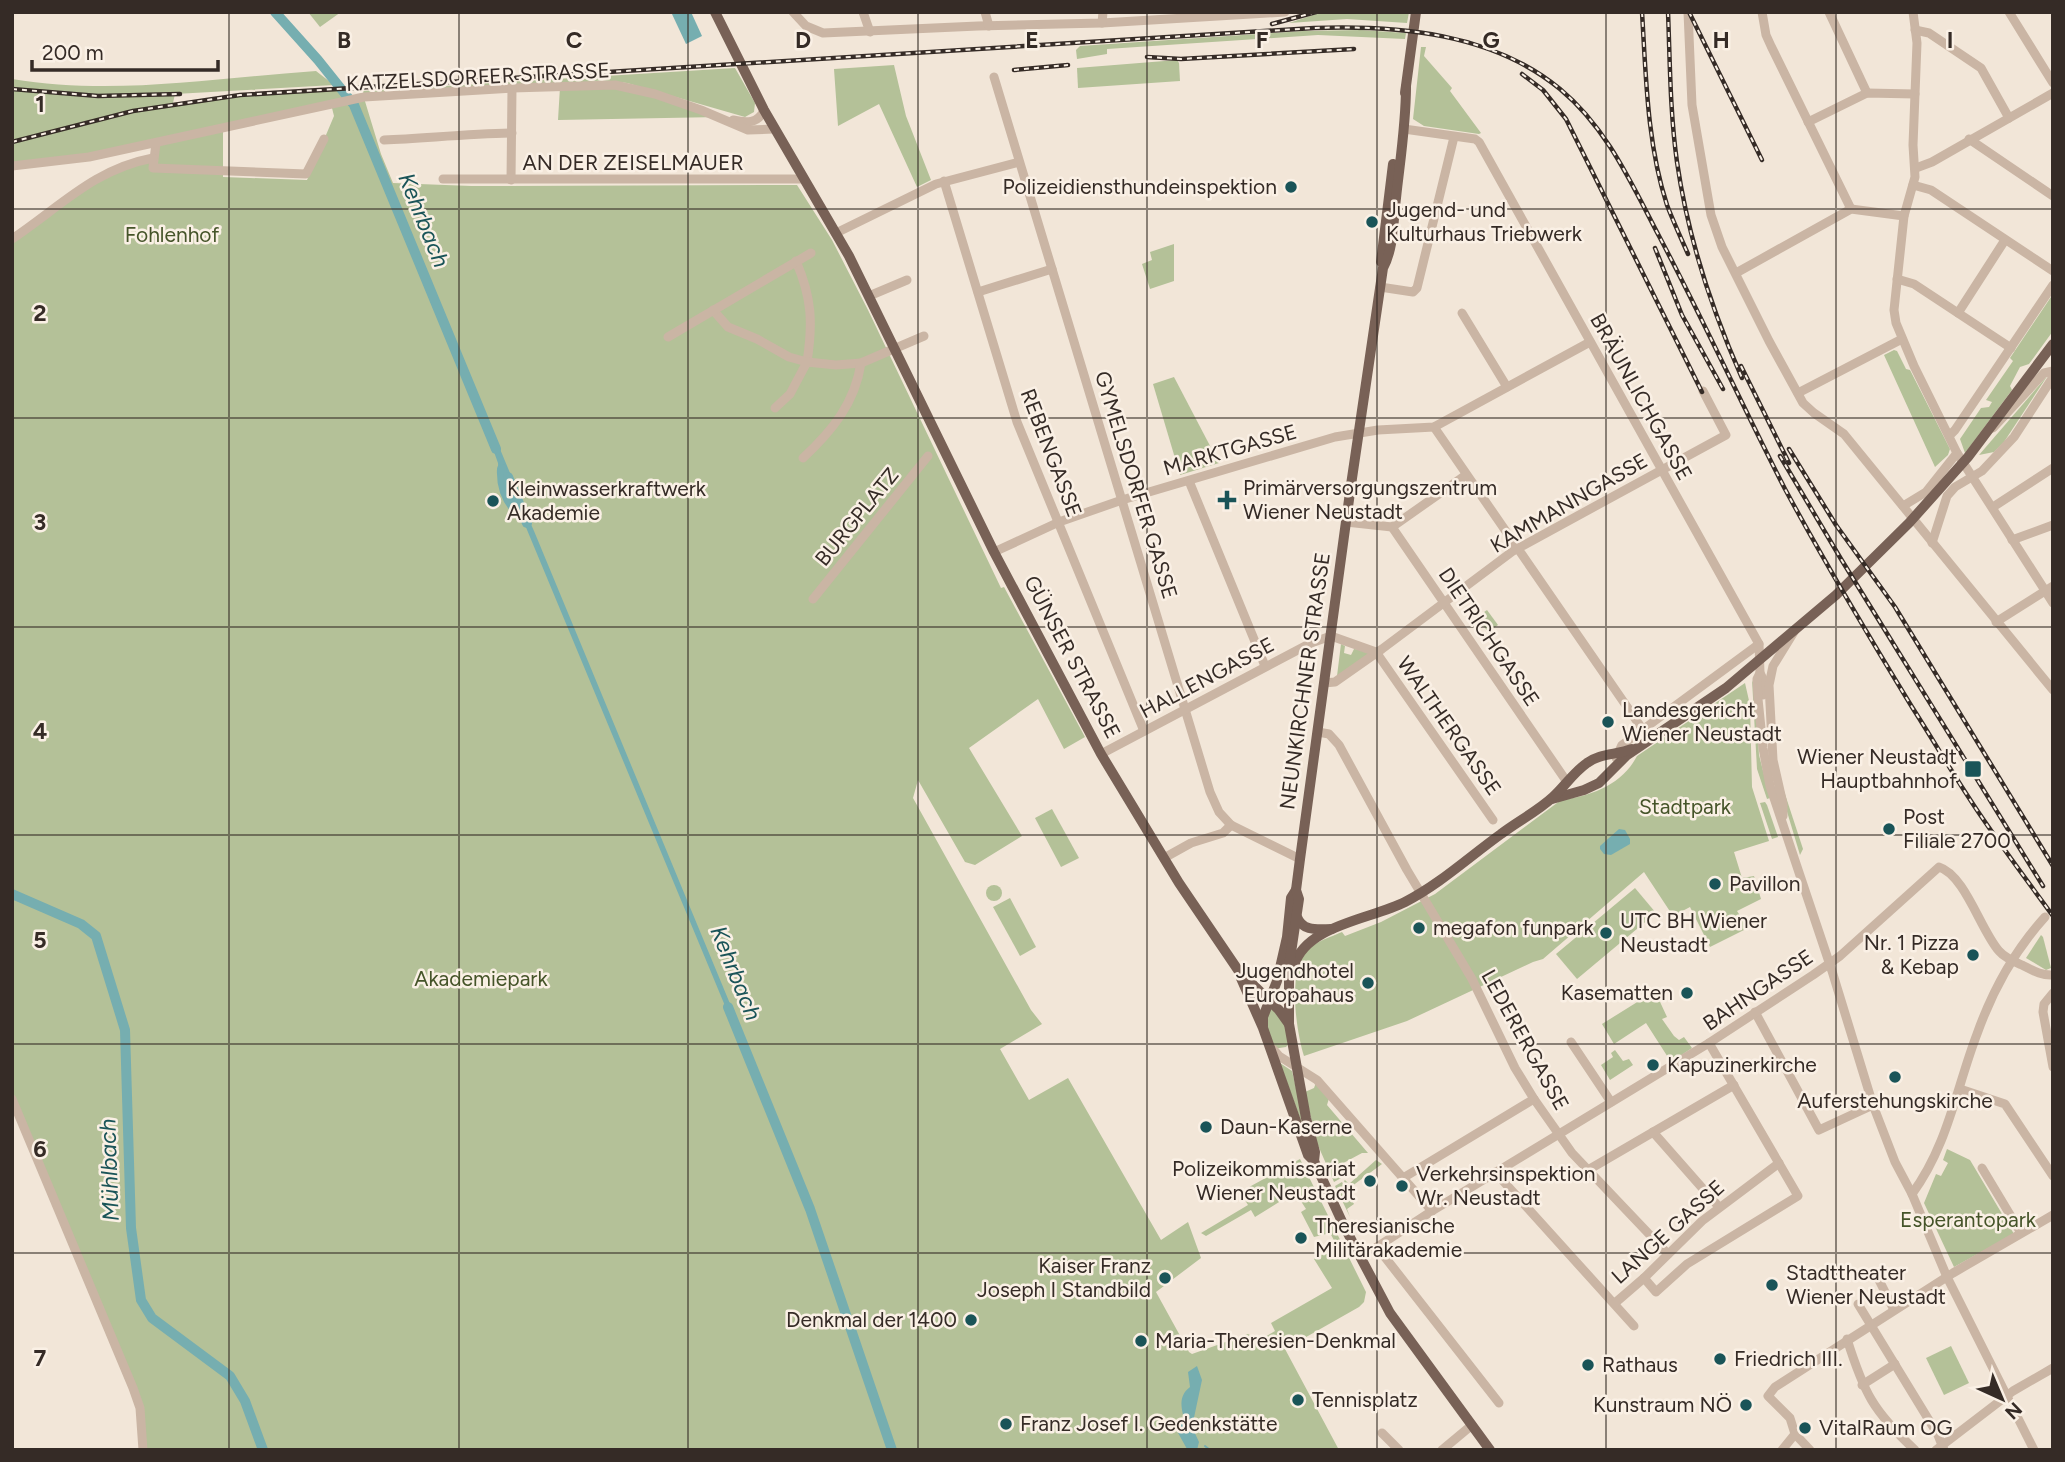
<svg xmlns="http://www.w3.org/2000/svg" width="2065" height="1462" viewBox="0 0 2065 1462" font-family="Figtree,sans-serif">
  <style>
    .green { fill: #b4c198; fill-rule: evenodd }
    .water { fill: #76aeb0 }
    .lines { fill: none; stroke-linecap: round; stroke-linejoin: round }
    .stream { stroke: #76aeb0; stroke-width: 2 }
    .river { stroke: #76aeb0; stroke-width: 10 }
    .minor { stroke: #cab5a4; stroke-width: 9 }
    .major { stroke: #786156; stroke-width: 10 }
    .rail-casing { stroke: #352b26; stroke-width: 4.5 }
    .rail { stroke: #faf0e5; stroke-width: 2; stroke-dasharray: 5; stroke-linecap: butt }
    .grid { fill: none; stroke: #352b26; stroke-width: 2; stroke-opacity: 0.55 }
    .poi-dot { fill: #1a5458; stroke: #faf0e5; stroke-width: 2.5 }
    .labels { text-anchor: middle; stroke-width: 5; stroke-linejoin: round; paint-order: stroke }
    .street-label { font-size: 21px; fill: #352b26; stroke: #faf0e5 }
    .poi-label { font-size: 21px; fill: #352b26; stroke: #faf0e5; text-anchor: start }
    .park-label { font-size: 21px; fill: #455429; stroke: #faf0e5 }
    .water-label { font-size: 23px; font-style: italic; fill: #1a5458; stroke: #faf0e5 }
    .grid-label { font-size: 23px; text-anchor: middle; font-weight: bold; fill: #352b26; stroke: #faf0e5; stroke-width: 5; stroke-linejoin: round; paint-order: stroke }
  </style>
  <rect width="100%" height="100%" fill="#f2e6d8"/>
  <g class="green">
    <path d="M308,12h33l-21,15z"/>
    <path d="M1322,12h87l-2,11 -60,-4 -58,4z"/>
    <path d="M1360,30l46,3 -1,6 -87,-4 -211,14v5l-30,5 -1,-9 4,-4 223,-15z"/>
    <path d="M1421,47h5l-2,9 28,32 -2,3 31,42 -2,1 -55,-8 -11,-7z"/>
    <path d="M1177,60l2,3 1,18 -102,7 -1,-20z"/>
    <path d="M894,65l12,51 25,64 -14,7 -38,-83 -41,22 -4,-57z"/>
    <path d="M735,68l20,35 -1,9 -9,5 -118,-34 -25,-3 -30,5h43l104,32 -161,3 2,-33 -196,11 17,56 12,29 78,3 326,-1 35,55 36,70 133,278 3,-1 81,150 -21,12 -26,-50 -69,49 53,88 -47,29 -10,-3 -47,-82 -5,18 118,212 11,14 -42,25 29,51 39,-22 93,162 27,-18 13,36 -45,34 33,60 3,2 56,-20 12,6 15,-9 -4,-8 61,-35 -18,-29 15,-8 6,-9 -5,-9 -16,4 -13,-25 5,-3 -11,-17 -40,25 -4,-7 -45,26 -5,-3 47,-28 -8,-13 60,-33 66,133 -2,10 -5,5 -74,42 54,101h-1193l-5,-50 -129,-309v-848l85,-62 56,-23 2,-14 -143,22v-87c102,17 202,-1 304,-8l18,14 -159,9 -2,9 67,-8 97,-7 13,16 14,-7 -1,-6zM331,104l3,12 -27,64 -84,-3v-48z"/>
    <path d="M1174,244v37l-24,8 -8,-25 10,-4 -2,-8z"/>
    <path d="M2053,294v37l-24,33 -9,3 -10,19 2,4 -47,63 -5,-14 21,-31 8,-1 3,-5 -6,-2 27,-39 -3,-3z"/>
    <path d="M1894,350l3,1 9,18 4,1 40,79 -2,6 -13,12 -51,-112z"/>
    <path d="M2048,375l-44,67 -10,10 -15,3z"/>
    <path d="M1174,377l45,86 -39,12 -27,-91z"/>
    <path d="M1487,610l11,15 -10,7 -11,-15z"/>
    <path d="M1341,644l4,2 -1,7 7,2 3,-6 12,1 3,5 -32,21z"/>
    <path d="M1752,680l3,8 4,67 11,43 -3,1 -10,-30z"/>
    <path d="M1745,683l5,22 2,82 17,54 -35,11 8,26 12,-2 7,23 -24,12 11,17 -38,19 -20,-40 -17,9 -29,-44 -101,87 -10,3 -126,59 -103,35c-8,-25 -17,-87 4,-106 8,-9 23,-13 34,-18l3,4 36,-14 54,-28 126,-94c30,-4 61,-15 76,-44z"/>
    <path d="M1782,785l21,64 -3,6 -18,-60z"/>
    <path d="M1765,802l2,3 11,32 -6,2 -12,-36z"/>
    <path d="M1052,809l27,49 -18,9 -26,-49z"/>
    <circle cx="994" cy="893" r="8"/>
    <path d="M1635,888l21,25 -79,66 -21,-25z"/>
    <path d="M1010,898l26,49 -16,9 -27,-49z"/>
    <path d="M2041,935l2,2 8,31 -5,2 -20,-12z"/>
    <path d="M1655,991l12,26 -5,2 12,17 5,4 5,-3 8,11 -21,14 -25,-39 -32,21 -12,-20z"/>
    <path d="M1269,1002l10,8 12,31 -5,6 -13,2 -10,-32z"/>
    <path d="M1615,1050l8,11 6,-2 4,6 -23,15 -9,-15 12,-8 -2,-4z"/>
    <path d="M1280,1063l12,8 17,72z"/>
    <path d="M1317,1080l13,15 -3,10 41,48h-6l-26,14 7,10 -9,5 -17,-39 -12,-51 9,-4z"/>
    <path d="M1947,1149l23,11 44,74 -60,33 -30,-64 12,-29 5,2 7,-13 -5,-3z"/>
    <path d="M1376,1160l6,4 -34,25 -4,-8 1,-1 4,4z"/>
    <path d="M1342,1182l12,22 -7,5 3,8 -15,-31z"/>
    <path d="M1951,1346l18,37 -25,12 -18,-37z"/>
  </g>
  <g class="water">
    <path d="M671,12h20l11,24 -16,8z"/>
    <path d="M495,437l15,36 8,13 -11,5 -3,-9 -5,1 -1,-20 -9,-25z"/>
    <path d="M524,509l10,22 204,492 -10,-10 -203,-488 -7,-10z"/>
    <path d="M1619,829l6,1 5,9v5l-19,11 -7,-1 -4,-5v-3z"/>
    <path d="M1197,1366l5,14 -10,47 7,15 -2,8 -10,-1 -15,-27 13,1c-3,-14 -8,-26 5,-36l-2,-15z"/>
  </g>
  <g class="lines">
    <path class="stream" d="M1205,1446l5,4"/>
    <g class="river">
      <path d="M275,12l43,48 36,45 142,344"/>
      <path d="M502,469c-1,19 6,35 20,47"/>
      <path d="M508,477l19,46"/>
      <path d="M12,894l69,30 15,12 29,94 6,198 10,72 11,18 78,58 15,25 18,49"/>
      <path d="M728,1007l82,202 82,241"/>
    </g>
    <g class="minor">
      <path d="M793,12l13,14 17,7 155,-7 124,-3 183,-11"/>
      <path d="M863,12l7,20"/>
      <path d="M985,12l4,14"/>
      <path d="M1688,12l4,93 19,110 11,32 47,94 34,62 11,10 30,21 209,256"/>
      <path d="M1762,12l4,23 5,11 80,163"/>
      <path d="M1829,12l38,81"/>
      <path d="M1913,12l4,31 -4,102 2,32 -11,39 -10,94 2,13 18,43 43,87 96,150"/>
      <path d="M2009,12l44,71"/>
      <path d="M1102,23l1,-11"/>
      <path d="M1915,30l14,3 52,35 28,50"/>
      <path d="M994,77l216,715 9,20 12,13 69,34"/>
      <path d="M733,120c13,3 25,4 31,-10"/>
      <path d="M1808,122l59,-29 48,1"/>
      <path d="M1404,129l71,10 4,3 280,502 1,29 3,6v16"/>
      <path d="M1969,139l84,57"/>
      <path d="M384,140c43,-2 85,-6 128,-7"/>
      <path d="M156,143l-3,25 153,6 18,-35"/>
      <path d="M12,166l77,-9 275,-60 148,-9 103,-3 40,9 46,16 47,20 26,-1"/>
      <path d="M1916,168l16,-6 121,-69"/>
      <path d="M443,179h361"/>
      <path d="M511,180l1,-92"/>
      <path d="M944,181l73,241 127,309"/>
      <path d="M1913,185l18,5 122,81"/>
      <path d="M836,233l100,-49 83,-22"/>
      <path d="M12,239c48,-32 82,-70 141,-81"/>
      <path d="M1736,273l115,-64 53,7"/>
      <path d="M1897,279l17,5 97,64"/>
      <path d="M1380,287l33,5 4,-4 37,-151"/>
      <path d="M978,292l74,-23"/>
      <path d="M869,296l38,-16"/>
      <path d="M713,310l15,17 29,12 32,18 18,5c6,-39 5,-64 -11,-101"/>
      <path d="M1462,313l45,74"/>
      <path d="M1958,313l47,-73"/>
      <path d="M668,337l143,-84"/>
      <path d="M1798,393l104,-54"/>
      <path d="M775,408l15,-14 17,-32 29,3 25,-2"/>
      <path d="M1434,427l209,303"/>
      <path d="M1993,428l51,-55 9,-2"/>
      <path d="M1950,435l5,-5 98,-145"/>
      <path d="M803,458c29,-27 52,-55 58,-95l63,-27"/>
      <path d="M1189,481l76,185"/>
      <path d="M1903,506l23,-14 31,-39"/>
      <path d="M1993,507l60,-39"/>
      <path d="M1346,522l46,5 74,-52"/>
      <path d="M1392,527l175,255"/>
      <path d="M2012,540l41,-15"/>
      <path d="M1932,543l15,-47 8,-9 27,-16 32,-34 39,-60"/>
      <path d="M994,552l65,-30 63,-22 213,-63 43,-7 56,-3 156,-85"/>
      <path d="M813,599l115,-143"/>
      <path d="M1996,622l57,-36"/>
      <path d="M1760,673l-3,6 1,20 5,49 7,38 62,185 41,134 22,57 17,32 35,83 87,173"/>
      <path d="M1324,683l11,-1 47,-33 131,-98 213,-116 -23,-44"/>
      <path d="M1318,732l11,2 10,11 68,125 65,109 43,89 19,31 38,54 96,101"/>
      <path d="M1101,754l210,-111 20,-7 45,16 117,168"/>
      <path d="M1616,758l6,-13 137,-101"/>
      <path d="M1783,816v-12l-10,-44 -4,-75 4,-19 21,-34"/>
      <path d="M1164,858l27,-15 32,-10 8,-8"/>
      <path d="M2053,993l-9,11 -1,8 10,55"/>
      <path d="M1755,1012l64,118 54,-25"/>
      <path d="M1571,1042l40,60"/>
      <path d="M1273,1049l6,7 38,24 115,131"/>
      <path d="M1960,1089l45,15 48,72"/>
      <path d="M12,1099l121,289 7,20 3,42"/>
      <path d="M1653,1132l66,75"/>
      <path d="M1982,1168l39,65"/>
      <path d="M1588,1170l146,-85"/>
      <path d="M1495,1172l139,154"/>
      <path d="M1403,1178l131,-79"/>
      <path d="M1912,1194c36,-49 44,-105 65,-160 15,-42 38,-84 68,-117"/>
      <path d="M1377,1247l122,156"/>
      <path d="M1359,1255l18,-8 55,-36 277,-168 104,-68 27,-19 99,-89c26,8 42,64 60,84 6,7 14,10 23,14 10,5 19,11 31,10"/>
      <path d="M1644,1278l12,14 31,-28 111,-68 -89,-153"/>
      <path d="M1878,1278l16,32"/>
      <path d="M1615,1303l29,-25 58,-57 77,-58"/>
      <path d="M1858,1304l80,131 6,15"/>
      <path d="M1847,1339c17,54 26,72 68,111"/>
      <path d="M1862,1385l33,-21"/>
      <path d="M1382,1433l17,17"/>
      <path d="M1795,1434l-5,-16 -22,-22 7,-9 178,-114 100,-58"/>
      <path d="M1795,1434l15,16"/>
      <path d="M1442,1450l30,-25"/>
      <path d="M1782,1450l13,-16"/>
      <path d="M1936,1450l77,-59 40,-23"/>
    </g>
    <g class="major">
      <path d="M715,12l49,98 85,146 145,296 107,202 78,129 59,87 41,40 10,14"/>
      <path d="M1405,93l11,-81"/>
      <path d="M1381,262l12,-98"/>
      <path d="M1552,799l32,-9 15,-7 28,-28 99,-67 110,-93 73,-72 59,-66 85,-113"/>
      <path d="M1297,917c6,15 21,12 35,12"/>
      <path d="M1294,966c11,-41 78,-47 111,-64 35,-18 64,-45 96,-68 17,-13 37,-23 52,-37 12,-11 20,-24 34,-34 13,-10 30,-8 45,-14"/>
      <path d="M1240,976l23,52 45,127 6,6 30,65 46,87 100,137"/>
      <path d="M1263,1026v-9l14,-36 10,-44 4,-39 5,-8"/>
      <path d="M1314,1161l1,-9 -9,-34 -17,-94v-58l10,-67 -3,-9 4,-31 51,-374 32,-217c11,-20 10,-47 13,-70 4,-37 10,-74 10,-111"/>
    </g>
    <g class="rail-casing">
      <g id="rail">
        <path d="M1642,12c4,64 5,132 25,193 6,16 14,33 21,49"/>
        <path d="M1668,12c2,50 2,101 9,150 11,76 34,146 65,216"/>
        <path d="M1689,12l73,148"/>
        <path d="M1272,24l44,-12"/>
        <path d="M1147,57l34,2 173,-10"/>
        <path d="M1014,70l54,-5"/>
        <path d="M1522,74l21,16 23,29 136,273"/>
        <path d="M12,89l86,7 82,-2"/>
        <path d="M12,142l121,-31 107,-16 1074,-67c84,-3 178,5 246,61 47,39 71,94 99,147 44,83 83,169 126,253 40,74 83,146 127,218 23,36 45,74 69,109 23,34 48,67 72,100"/>
        <path d="M1655,248l27,67 41,74"/>
        <path d="M1741,366l48,97"/>
        <path d="M1789,449l47,76 59,82 158,259"/>
        <path d="M1780,456l61,103 202,327"/>
      </g>
    </g>
    <use href="#rail" class="rail"/>
  </g>
  <path class="grid" d="M229,12v1438M459,12v1438M688,12v1438M918,12v1438M1147,12v1438M1377,12v1438M1606,12v1438M1836,12v1438M12,209h2041M12,418h2041M12,627h2041M12,835h2041M12,1044h2041M12,1253h2041"/>
  <g class="poi-dot">
    <circle cx="1291" cy="187" r="7"/>
    <circle cx="1372" cy="222" r="7"/>
    <path d="M1223.5 489.5h7v7h7v7h-7v7h-7v-7h-7v-7h7z"/>
    <circle cx="493" cy="501" r="7"/>
    <circle cx="1608" cy="722" r="7"/>
    <rect x="1964" y="760" width="18" height="18" rx="3.5"/>
    <circle cx="1889" cy="829" r="7"/>
    <circle cx="1715" cy="884" r="7"/>
    <circle cx="1419" cy="928" r="7"/>
    <circle cx="1606" cy="933" r="7"/>
    <circle cx="1973" cy="955" r="7"/>
    <circle cx="1368" cy="983" r="7"/>
    <circle cx="1687" cy="993" r="7"/>
    <circle cx="1653" cy="1065" r="7"/>
    <circle cx="1895" cy="1077" r="7"/>
    <circle cx="1206" cy="1127" r="7"/>
    <circle cx="1370" cy="1181" r="7"/>
    <circle cx="1402" cy="1186" r="7"/>
    <circle cx="1301" cy="1238" r="7"/>
    <circle cx="1165" cy="1278" r="7"/>
    <circle cx="1772" cy="1285" r="7"/>
    <circle cx="971" cy="1320" r="7"/>
    <circle cx="1141" cy="1341" r="7"/>
    <circle cx="1720" cy="1359" r="7"/>
    <circle cx="1588" cy="1365" r="7"/>
    <circle cx="1298" cy="1400" r="7"/>
    <circle cx="1746" cy="1405" r="7"/>
    <circle cx="1006" cy="1424" r="7"/>
    <circle cx="1805" cy="1428" r="7"/>
  </g>
  <g class="labels">
    <g class="street-label">
      <text transform="translate(478 77) rotate(-3)" y="7">KATZELSDORFER STRASSE</text>
      <text x="633" y="170">AN DER ZEISELMAUER</text>
      <text transform="translate(1641 397) rotate(61)" y="7">BRÄUNLICHGASSE</text>
      <text transform="translate(1230 450) rotate(-16)" y="7">MARKTGASSE</text>
      <text transform="translate(1051 453) rotate(69)" y="7">REBENGASSE</text>
      <text transform="translate(1136 485) rotate(73)" y="7">GYMELSDORFER GASSE</text>
      <text transform="translate(1569 503) rotate(-30)" y="7">KAMMANNGASSE</text>
      <text transform="translate(857 517) rotate(-51)" y="7">BURGPLATZ</text>
      <text transform="translate(1489 637) rotate(56)" y="7">DIETRICHGASSE</text>
      <text transform="translate(1072 657) rotate(62)" y="7">GÜNSER STRASSE</text>
      <text transform="translate(1207 678) rotate(-28)" y="7">HALLENGASSE</text>
      <text transform="translate(1305 681) rotate(-82)" y="7">NEUNKIRCHNER STRASSE</text>
      <text transform="translate(1449 726) rotate(55)" y="7">WALTHERGASSE</text>
      <text transform="translate(1758 990) rotate(-34)" y="7">BAHNGASSE</text>
      <text transform="translate(1525 1040) rotate(61)" y="7">LEDERERGASSE</text>
      <text transform="translate(1668 1232) rotate(-42)" y="7">LANGE GASSE</text>
    </g>
    <g class="poi-label">
      <text x="1277" y="194" text-anchor="end">Polizeidiensthundeinspektion</text>
      <text x="1386" y="217">Jugend- und<tspan x="1386" dy="24">Kulturhaus Triebwerk</tspan></text>
      <text x="1243" y="495">Primärversorgungszentrum<tspan x="1243" dy="24">Wiener Neustadt</tspan></text>
      <text x="507" y="496">Kleinwasserkraftwerk<tspan x="507" dy="24">Akademie</tspan></text>
      <text x="1622" y="717">Landesgericht<tspan x="1622" dy="24">Wiener Neustadt</tspan></text>
      <text x="1957" y="764" text-anchor="end">Wiener Neustadt<tspan x="1957" dy="24">Hauptbahnhof</tspan></text>
      <text x="1903" y="824">Post<tspan x="1903" dy="24">Filiale 2700</tspan></text>
      <text x="1729" y="891">Pavillon</text>
      <text x="1620" y="928">UTC BH Wiener<tspan x="1620" dy="24">Neustadt</tspan></text>
      <text x="1433" y="935">megafon funpark</text>
      <text x="1959" y="950" text-anchor="end">Nr. 1 Pizza<tspan x="1959" dy="24">&amp; Kebap</tspan></text>
      <text x="1354" y="978" text-anchor="end">Jugendhotel<tspan x="1354" dy="24">Europahaus</tspan></text>
      <text x="1673" y="1000" text-anchor="end">Kasematten</text>
      <text x="1667" y="1072">Kapuzinerkirche</text>
      <text x="1895" y="1108" text-anchor="middle">Auferstehungskirche</text>
      <text x="1220" y="1134">Daun-Kaserne</text>
      <text x="1356" y="1176" text-anchor="end">Polizeikommissariat<tspan x="1356" dy="24">Wiener Neustadt</tspan></text>
      <text x="1416" y="1181">Verkehrsinspektion<tspan x="1416" dy="24">Wr. Neustadt</tspan></text>
      <text x="1315" y="1233">Theresianische<tspan x="1315" dy="24">Militärakademie</tspan></text>
      <text x="1151" y="1273" text-anchor="end">Kaiser Franz<tspan x="1151" dy="24">Joseph I Standbild</tspan></text>
      <text x="1786" y="1280">Stadttheater<tspan x="1786" dy="24">Wiener Neustadt</tspan></text>
      <text x="957" y="1327" text-anchor="end">Denkmal der 1400</text>
      <text x="1155" y="1348">Maria-Theresien-Denkmal</text>
      <text x="1734" y="1366">Friedrich III.</text>
      <text x="1602" y="1372">Rathaus</text>
      <text x="1312" y="1407">Tennisplatz</text>
      <text x="1732" y="1412" text-anchor="end">Kunstraum NÖ</text>
      <text x="1020" y="1431">Franz Josef I. Gedenkstätte</text>
      <text x="1819" y="1435">VitalRaum OG</text>
    </g>
    <g class="park-label">
      <text x="172" y="242">Fohlenhof</text>
      <text x="1685" y="814">Stadtpark</text>
      <text x="481" y="986">Akademiepark</text>
      <text x="1968" y="1227">Esperantopark</text>
    </g>
    <g class="water-label">
      <text transform="translate(424 220) rotate(68)" y="8">Kehrbach</text>
      <text transform="translate(736 973) rotate(68)" y="8">Kehrbach</text>
      <text transform="translate(109 1170) rotate(-92)" y="8">Mühlbach</text>
    </g>
  </g>
  <g class="grid-label">
    <text x="344" y="48">B</text>
    <text x="574" y="48">C</text>
    <text x="803" y="48">D</text>
    <text x="1032" y="48">E</text>
    <text x="1262" y="48">F</text>
    <text x="1491" y="48">G</text>
    <text x="1721" y="48">H</text>
    <text x="1950" y="48">I</text>
    <text x="40" y="112">1</text>
    <text x="40" y="321">2</text>
    <text x="40" y="530">3</text>
    <text x="40" y="739">4</text>
    <text x="40" y="948">5</text>
    <text x="40" y="1157">6</text>
    <text x="40" y="1366">7</text>
  </g>
  <rect width="2065" height="1462" fill="none" stroke="#352b26" stroke-width="28"/>
  <g transform="translate(2002 1399) rotate(136)" stroke="#faf0e5" stroke-width="5" paint-order="stroke">
  <path d="M0-5L12 26L0 18L-12 26Z" fill="#352b26"/>
  <text y="-10" font-size="19" font-weight="bold" text-anchor="middle" fill="#352b26">N</text>
  </g>
  <path d="M32 60v10h186v-10" fill="none" stroke="#352b26" stroke-width="3.5"/>
  <text x="42" y="60" font-size="21" fill="#352b26" stroke="#faf0e5" stroke-width="5" paint-order="stroke">200 m</text>
</svg>
